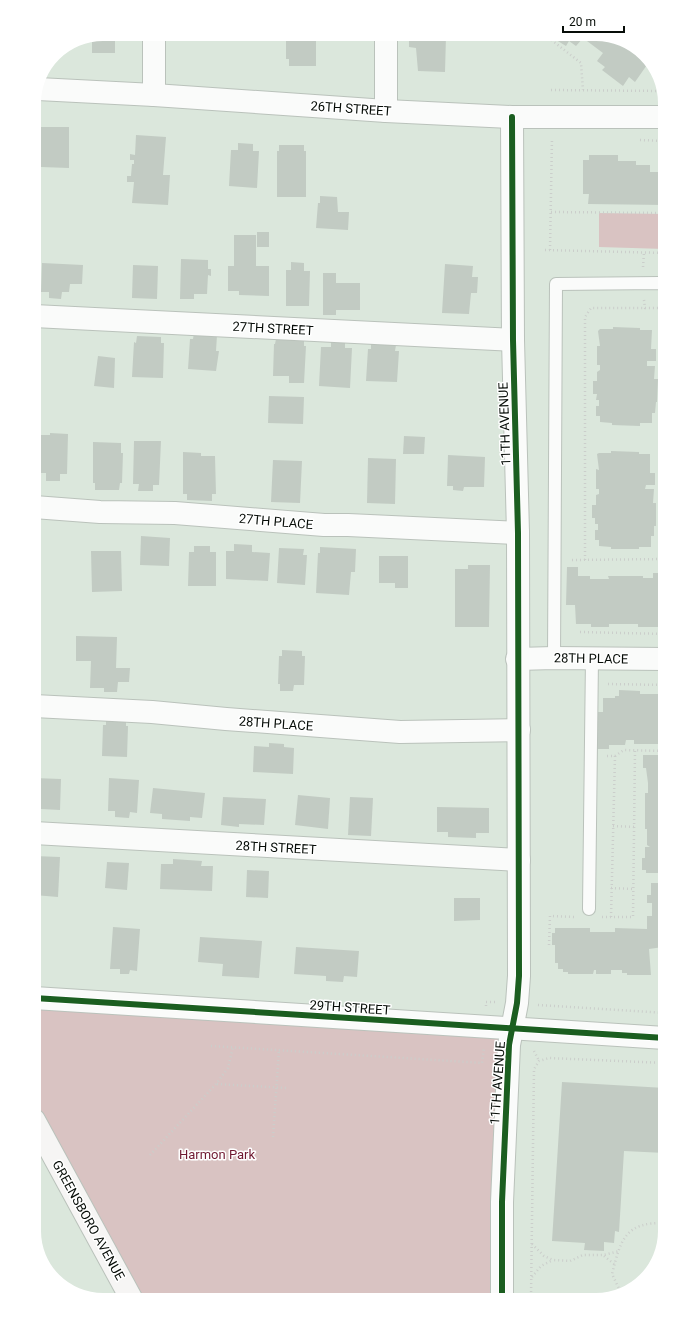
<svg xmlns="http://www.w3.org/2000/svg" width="699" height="1334" viewBox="0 0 699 1334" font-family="Roboto,sans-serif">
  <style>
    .green { fill: #d9c3c2 }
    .building { fill: #c2cbc3 }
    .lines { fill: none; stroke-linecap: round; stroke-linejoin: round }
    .service-casing { stroke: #bac2bb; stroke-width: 14 }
    .minor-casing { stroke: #bac2bb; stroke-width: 24 }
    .secondary-casing { stroke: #bac2bb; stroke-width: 24 }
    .path { stroke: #cbcecb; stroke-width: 2.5; stroke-dasharray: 1 3; stroke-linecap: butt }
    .service { stroke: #fafbfa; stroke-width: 12 }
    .minor { stroke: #fafbfa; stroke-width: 22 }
    .secondary { stroke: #f6f5f4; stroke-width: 22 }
    .cycleway-casing { stroke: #fff; stroke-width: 8 }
    .cycleway { stroke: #1b5e20; stroke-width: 6 }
    .labels { text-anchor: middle; stroke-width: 3; stroke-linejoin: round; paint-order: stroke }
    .street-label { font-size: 13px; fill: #070d08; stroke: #fff }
    .park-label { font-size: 13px; fill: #6f1830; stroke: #fff }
  </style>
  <rect width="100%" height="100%" fill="#dbe7dc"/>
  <g class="green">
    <path d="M599,213l66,1v35l-66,-2z"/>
    <path d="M34,1001l479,27 -11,268 -370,4 -98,-180z"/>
  </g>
  <g class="building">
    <path d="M601,34l37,14 11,14 -14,20 -6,-5 -6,9 -21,-16 3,-3 -8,-6 6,-8 -20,-15 -7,8 -7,-5 -3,5 -18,-11z"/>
    <path d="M409,36h37l-1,36 -27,-1 -2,-23 -7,-1z"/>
    <path d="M286,37h30v29h-27v-7h-3z"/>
    <rect x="92" y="39" width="23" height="14"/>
    <path d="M41,127h28v41l-28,-1z"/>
    <path d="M136,135l30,2 -3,38h7l-2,30 -36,-2 2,-21h-7v-6h4l1,-12h2v-4h-4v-6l5,1z"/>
    <path d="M238,143l15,1v7h6l-2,37 -28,-2 2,-36h7z"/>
    <path d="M279,145h25v6h2v46h-29v-46h2z"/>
    <path d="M589,155h29v6h18v4h14v7h15v33l-77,-1 1,-10h-6v-34h6z"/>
    <path d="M320,196l17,1 1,15h11l-1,18 -32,-2 2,-25h2z"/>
    <rect x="257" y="232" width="12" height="15"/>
    <path d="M234,235h22v31h13v30l-30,-1v-4h-11v-25h6z"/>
    <path d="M181,259l27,1v9h3v7l-3,-1 -1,19h-13v5h-14z"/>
    <path d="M291,262l13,1v8h6l-1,35h-23v-36h5z"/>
    <path d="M42,263l41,2 -1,19h-12l-1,8h-7l-1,7 -12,-1v-6h-8z"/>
    <path d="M445,264l28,2 -1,11h6l-1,16h-6l-2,21 -27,-1z"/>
    <path d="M133,265l25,1 -1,33 -25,-1z"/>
    <path d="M323,273h13v10h24v27h-24v5h-13z"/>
    <path d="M613,327l27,1v2h12l-1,19h5v12h-9v5h8l-1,13h4l-1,23h-1l-1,11h-3v10h-12v3l-28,-1v-2l-12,-1v-6h-4v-10h3v-6h-3l1,-6h-4v-13h4v-9l3,-2v-5h-3v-19h3l-2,-15 2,-2h13z"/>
    <path d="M194,333l23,2 -1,16h3l-3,20 -28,-2 2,-30h3z"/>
    <path d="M137,336l24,1v6h3l-1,35 -31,-1 2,-35 2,1z"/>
    <path d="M276,339l28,1v6h2l-2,37h-15v-7h-16l1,-32h1z"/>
    <path d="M331,341h14v7h7l-2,40 -31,-2 2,-39h10z"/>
    <path d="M371,343l25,2 -1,6h4l-2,31 -31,-1 2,-32h3z"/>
    <path d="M98,356l17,2 -1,30 -20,-2z"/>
    <path d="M269,396l35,1 -1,27 -35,-1z"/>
    <path d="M50,433l18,1 -1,40h-7v7h-14v-8h-7l1,-38h10z"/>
    <path d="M404,436l21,1 -1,17h-21z"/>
    <path d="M134,441h27l-2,44h-6v6h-15l1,-7h-6z"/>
    <path d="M93,442l28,1v10h2l-1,30h-2l-1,7h-24v-7h-2z"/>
    <path d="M611,451l28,1v2h11v19h5v12h-9l-1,4h9l-1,14h3v23h-2v10h-3v11h-12v2h-28v-2l-12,-1v-6h-4v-10h3v-6h-3v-6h-3v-13h4v-10l3,-1v-5h-3v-20l3,1 -2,-16 2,-1h12z"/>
    <path d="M183,452l18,1v3h14l1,38h-4v7l-25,-1v-6h-4z"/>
    <path d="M448,455l37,2 -1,30h-20l-1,4 -10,-1v-4h-6z"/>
    <path d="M368,458l28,1 -1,45 -28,-1z"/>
    <path d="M273,460l29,1 -2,42 -29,-1z"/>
    <path d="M141,536l29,2 -1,28 -29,-1z"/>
    <path d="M234,544l18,1v7l18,1 -2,28 -42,-2v-28h8z"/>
    <path d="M194,546h16v6h6v34h-28l1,-34h5z"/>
    <path d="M320,547l36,2 -1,23h-4l-2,23 -33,-2 2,-40h2z"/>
    <path d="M279,548l25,1 -1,6h4l-2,30 -28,-2z"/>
    <path d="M91,551h30l1,40 -30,1z"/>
    <path d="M379,556h29v32h-13v-5h-16z"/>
    <path d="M468,565h22l-1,62h-34v-58h13z"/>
    <path d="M567,567h11v9h12v3h19l-1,-3h35v2h10v-5h12v52h-6v2h-21v-3h-29v3h-18v-3h-15l-1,-19h-9z"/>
    <path d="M76,636l41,1 -1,31h14l-1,14h-11l-1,10h-13v-4h-14l1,-27h-15z"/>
    <path d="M282,650l20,1v5h3l-1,29h-10l-1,6h-13v-7h-2l1,-28h3z"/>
    <path d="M619,690l21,1v3h25v50h-31v-4h-8l-1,5h-16v4h-12l-1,-37h7v-14h12v-2h4z"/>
    <path d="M106,720l20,1v5h2l-1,31 -25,-1 1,-31h3z"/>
    <path d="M269,743l15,1v3l10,1 -1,26 -40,-2 1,-26 15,1z"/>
    <path d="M643,755h22v118h-19v-3h-4v-12h3v-11h5l-3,-2v-16h-2v-36h3v-10l-2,-15h-3z"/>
    <path d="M34,778l27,1 -1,31 -19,-1v-2h-7z"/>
    <path d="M109,778l30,2 -2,33 -7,-1 -1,6 -14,-1v-6h-7z"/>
    <path d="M153,788l52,5 -3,25 -12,-1v4l-28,-2v-5l-12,-1z"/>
    <path d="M298,795l32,3 -2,31 -33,-4z"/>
    <path d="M223,797l43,2 -2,26 -25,-1v3l-18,-2z"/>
    <path d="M350,797l23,1 -2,38 -23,-1z"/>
    <path d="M437,807l52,1v25h-13v5l-28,-1v-5h-11z"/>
    <path d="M34,856l26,1 -2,40 -24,-2z"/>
    <path d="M173,859l29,2 -1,5h12l-1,25 -52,-2 1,-25h12z"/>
    <path d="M107,862l22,1 -2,27 -22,-2z"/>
    <path d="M247,870l22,1 -1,27 -22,-1z"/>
    <path d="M651,883h14v67h-2v-3l-14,2 2,26h-24v-2h-5v-3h-11v4h-15v-4h-2l-1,4h-25v-2h-5v-3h-5v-6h-3v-18h-3v-12h3v-5h35v4h25v-4l32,1v-13h5v-13h-5v-8h4z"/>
    <path d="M454,898h26v22l-26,1z"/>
    <path d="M113,927l27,2 -3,42 -7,-1 -1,4h-9v-5h-10z"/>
    <path d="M200,937l62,4 -3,37 -37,-2 1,-12 -25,-2z"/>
    <path d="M296,947l63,4 -2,26 -13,-1 -1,6 -17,-1v-5l-32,-2z"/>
    <path d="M562,1082l103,6v65l-41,-2 -5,81 -4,-1 -1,12 -10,-1v9l-20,-1 1,-7 -33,-2z"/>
  </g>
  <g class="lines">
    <g class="service-casing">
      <g id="service">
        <path d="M554,658l2,-374 104,-1 5,3"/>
        <path d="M589,909l3,-251"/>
      </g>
    </g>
    <g class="minor-casing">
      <g id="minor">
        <path d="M386,36v75"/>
        <path d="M154,38v57"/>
        <path d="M38,89l116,6 232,16 126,6h153"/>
        <path d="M34,316l479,24"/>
        <path d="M34,507l66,5 75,1 149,12h24l170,8"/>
        <path d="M517,659l37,-1 111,1"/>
        <path d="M34,706l118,6 74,7 174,13 119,-2"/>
        <path d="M34,833l485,27"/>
        <path d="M34,998l631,40"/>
        <path d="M502,1296v-94l7,-157 8,-42 2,-27 -1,-443 -5,-193 -1,-223"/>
      </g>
    </g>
    <g class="secondary-casing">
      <path id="secondary" d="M34,1120l98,180"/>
    </g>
    <g class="path">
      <path d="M545,35l36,28 2,27"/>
      <path d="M551,90l112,1"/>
      <path d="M640,140l25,1"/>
      <path d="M551,212l114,1"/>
      <path d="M545,250l120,3"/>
      <path d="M550,250l2,-112"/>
      <path d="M643,267l1,-14"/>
      <path d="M644,300l1,8h19l1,2"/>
      <path d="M665,519v40"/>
      <path d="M665,520v-22"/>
      <path d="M572,560l93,-1"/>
      <path d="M585,560v-243l6,-9h54"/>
      <path d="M580,632l85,2"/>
      <path d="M608,684l57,1"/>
      <path d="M607,756h8l9,-6 41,1"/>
      <path d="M613,826l23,1"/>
      <path d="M611,888l23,1"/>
      <path d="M602,917h31l2,-166"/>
      <path d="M611,917l4,-161"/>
      <path d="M549,945l1,-29 25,1"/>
      <path d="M538,1005l127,8"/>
      <path d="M486,1006v-4h9"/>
      <path d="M211,1046l271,17 2,-16"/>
      <path d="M534,1051l5,10"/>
      <path d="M217,1084l69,4"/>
      <path d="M273,1137l6,-87"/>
      <path d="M150,1155l66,-71 12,-16 5,-21"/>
      <path d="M532,1244l12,12 9,4 17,1 13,-6h21l15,-4"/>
      <path d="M604,1256l10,8"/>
      <path d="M532,1277l9,-11 12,-6"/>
      <path d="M622,1295l-10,-21c9,-35 13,-52 53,-51"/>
      <path d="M531,1296l3,-227 5,-8 10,-3 116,5"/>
    </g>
    <use href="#service" class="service"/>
    <use href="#minor" class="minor"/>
    <use href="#secondary" class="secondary"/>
    <g class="cycleway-casing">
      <g id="cycleway">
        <path d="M34,998l631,40"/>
        <path d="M502,1296v-94l7,-157 8,-42 2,-27 -1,-443 -5,-193 -1,-223"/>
      </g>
    </g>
    <use href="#cycleway" class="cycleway"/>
  </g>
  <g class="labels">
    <g class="street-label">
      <text transform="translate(351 108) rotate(4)" y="5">26TH STREET</text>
      <text transform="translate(273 328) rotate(3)" y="5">27TH STREET</text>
      <text transform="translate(504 424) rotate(-92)" y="5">11TH AVENUE</text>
      <text transform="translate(276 521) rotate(5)" y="5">27TH PLACE</text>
      <text transform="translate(591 658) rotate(1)" y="5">28TH PLACE</text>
      <text transform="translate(276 723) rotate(4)" y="5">28TH PLACE</text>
      <text transform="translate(276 847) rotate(3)" y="5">28TH STREET</text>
      <text transform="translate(350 1007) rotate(4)" y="5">29TH STREET</text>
      <text transform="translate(497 1083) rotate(-86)" y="5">11TH AVENUE</text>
      <text transform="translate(89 1220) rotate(61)" y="5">GREENSBORO AVENUE</text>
    </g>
    <g class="park-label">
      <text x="217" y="1159">Harmon Park</text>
    </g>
  </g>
  <path d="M0 0H699V1334H0ZM103 41H596A62 62 0 0 1 658 103V1231A62 62 0 0 1 596 1293H103A62 62 0 0 1 41 1231V103A62 62 0 0 1 103 41Z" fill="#fff" fill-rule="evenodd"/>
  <path d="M563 26v6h61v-6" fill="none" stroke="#070d08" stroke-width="2"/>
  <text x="569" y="26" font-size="12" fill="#070d08" stroke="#ffffff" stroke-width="3" paint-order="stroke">20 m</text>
</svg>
